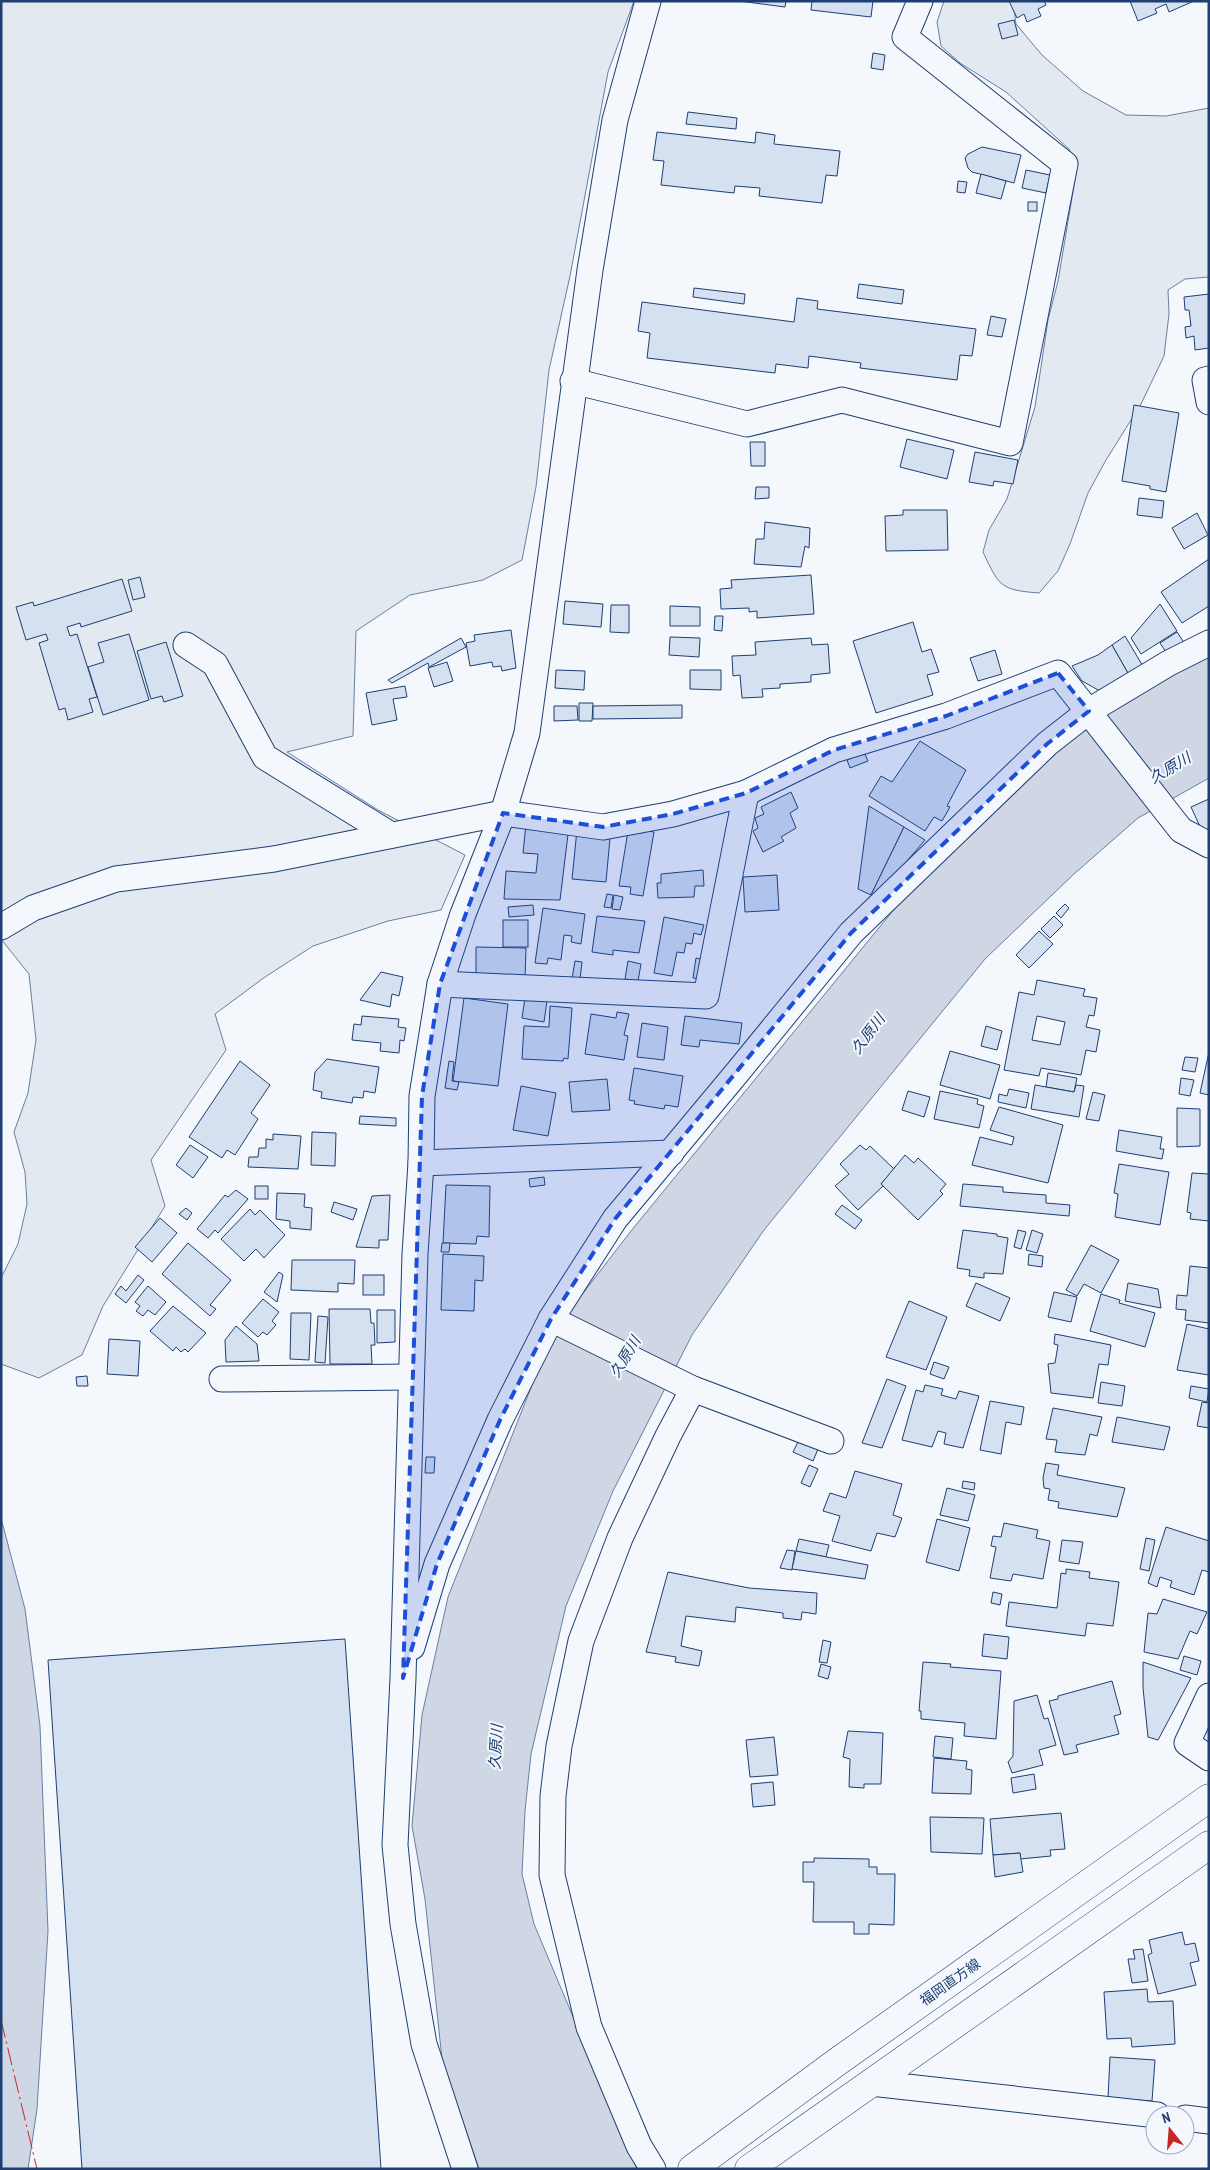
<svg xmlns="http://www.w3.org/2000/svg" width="1210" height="2170" viewBox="0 0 1210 2170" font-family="'PT Sans Narrow','Noto Sans JP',sans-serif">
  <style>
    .green { fill: #e3e9f0; stroke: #687fa3 }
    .water { fill: #cfd7e4; stroke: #687fa3 }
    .building { fill: #d5e0f0; stroke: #1d3f73; fill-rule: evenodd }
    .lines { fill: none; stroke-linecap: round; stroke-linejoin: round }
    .street-casing { stroke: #1d3f73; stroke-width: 27 }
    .primary-casing { stroke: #1d3f73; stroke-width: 29 }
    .street { stroke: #f4f7fb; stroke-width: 25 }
    .primary { stroke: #f4f7fb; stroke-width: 28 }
    .power { stroke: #c62828; stroke-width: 1; stroke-dasharray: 18 4 2.5 4; stroke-linecap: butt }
    .marked { fill: #1d4ed8; fill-opacity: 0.2; stroke: #1d4ed8; stroke-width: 4; stroke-dasharray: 10 6; stroke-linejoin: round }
    .labels { text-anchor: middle; stroke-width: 4; stroke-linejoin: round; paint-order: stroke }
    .street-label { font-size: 14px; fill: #1d3f73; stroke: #f4f7fb }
    .water-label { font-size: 15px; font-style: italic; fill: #1d3f73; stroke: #f4f7fb }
  </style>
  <rect width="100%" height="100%" fill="#f4f7fb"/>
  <g class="green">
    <path d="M1,1h633l-26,71 -38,204 -21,94 -13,117 -14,73 -39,20 -73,15 -54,36 -3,105 -66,16 91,58 87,45 -24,55 -53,11 -75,25 -48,31 -50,37 11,36 -75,110 14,46 -62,100 -21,49 -43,23 -38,-14v-86l17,-34 9,-40 -2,-32 -11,-40 14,-39 8,-53 -7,-66 -28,-35z"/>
    <path d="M944,1h69l3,23 26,31 41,36 43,24 40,1 43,-8v169l-24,2 -17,11 1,24 -5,42 -23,48 -35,56 -18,33 -18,51 -12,27 -19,22c-39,-3 -40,-7 -56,-41l6,-22 18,-31 28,-92 13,-87 10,-39 19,-113 -8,-19 -63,-57 -46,-29 -19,-17 -4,-24z"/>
  </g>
  <g class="water">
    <path d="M1209,654v124l-71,40 -64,56 -89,85 -221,271 -72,105 -79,156 -47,115 -35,148 -6,57 -3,63 12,50 103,245h-158l-37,-110 -17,-160 -13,-73 10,-111 26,-118 98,-247 24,-40 61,-79 274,-335 159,-154 118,-76z"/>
    <path d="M1,1518l24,91 15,117 8,205 -11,178 -9,60h-27z"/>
  </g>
  <g class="building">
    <path d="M739,1h47l-1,6z"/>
    <path d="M812,1h61l-2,16 -60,-7z"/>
    <path d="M1009,1h35l2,4 -8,4 3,7 -14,6 -3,-8 -7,4z"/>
    <path d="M1130,1h64l-25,11 -3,-8 -11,5 2,4 -19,8z"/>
    <path d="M1014,20l4,15 -16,4 -4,-15z"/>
    <path d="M873,53l12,2 -2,15 -12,-2z"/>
    <path d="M688,112l49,6 -1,11 -50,-5z"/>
    <path d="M657,132l98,11 1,-11 19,3 -1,9 66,7 -3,25 -11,-1 -4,28 -63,-7 1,-8 -25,-2 -1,7 -73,-8 3,-24 -11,-1z"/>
    <path d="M982,147l39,8 -7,28 -42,-11 -4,-4 -3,-10 3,-4z"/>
    <path d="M1026,170l24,5 -4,18 -24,-5z"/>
    <path d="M981,174l25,7 -5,18 -25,-6z"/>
    <path d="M958,181l9,1 -2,11 -8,-1z"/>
    <rect x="1028" y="202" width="9" height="9"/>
    <path d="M859,284l45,6 -2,14 -45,-6z"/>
    <path d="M694,288l51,6 -1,10 -51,-7z"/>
    <path d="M1209,294v54l-14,2 -1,-14 -8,2 -1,-11 6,-1 -2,-16h-4l-1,-13z"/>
    <path d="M797,298l21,3 -1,8 159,20 -4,27 -12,-1 -3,25 -97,-12 1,-5 -52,-7 -1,12 -32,-4 -1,9 -128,-15 3,-25 -12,-2 4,-29 152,20z"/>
    <path d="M991,316l15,3 -4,18 -15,-2z"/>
    <path d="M1134,405l45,8 -13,79 -16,-3v-3l-28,-5z"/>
    <path d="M907,439l47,11 -7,29 -47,-12z"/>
    <path d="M750,442h15v24h-14z"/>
    <path d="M975,452l43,8 -5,24 -19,-3 -1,5 -24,-4z"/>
    <path d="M756,487h13v11l-14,1z"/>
    <path d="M1139,498l25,3 -2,17 -25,-3z"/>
    <path d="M903,510h44l1,40 -62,1 -1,-35 18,-1z"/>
    <path d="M1197,513l11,22 -24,14 -12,-21z"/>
    <path d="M765,522l45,6 -1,20 -4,-2 -4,21 -47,-3 2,-25h8z"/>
    <path d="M1209,559v47l-27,17 -21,-31z"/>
    <path d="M811,575l3,39 -57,4v-7l-8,1v-4l-28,1 -1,-20 12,-1 -1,-8z"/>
    <path d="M140,577l5,20 -12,3 -5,-20z"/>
    <path d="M122,579l10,32 -51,16 -1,-4 -13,4 3,9 7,-2 20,63 -8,2 4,13 -25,8 -3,-12 -6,2 -20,-67 9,-3 -2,-6 -20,6 -10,-33 17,-5 1,4z"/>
    <path d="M565,601l38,3 -2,23 -38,-3z"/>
    <path d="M1160,604l17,27 -36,23 -10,-16z"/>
    <path d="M611,605h18v28l-19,-1z"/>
    <path d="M670,606l30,1v19h-30z"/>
    <path d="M715,616h8l-1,15 -8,-1z"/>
    <path d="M913,622l9,30 9,-3 8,23 -12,3 6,20 -57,18 -23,-72z"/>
    <path d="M511,630l5,38 -14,3 -1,-5 -8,1 -1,-5 -22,4 -4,-23 9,-2 -1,-6z"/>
    <path d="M1177,632l8,12 -17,11 -8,-12z"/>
    <path d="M129,634l20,66 -46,15 -15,-48 16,-5 -6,-19z"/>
    <path d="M1125,636l19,32 -15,7 -17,-30z"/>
    <path d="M670,637l30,1 -1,19 -30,-2z"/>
    <path d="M461,638l5,9 -37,20 -1,-4 -36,20 -4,-3z"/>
    <path d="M811,638l1,7 16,-1 2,29 -19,2v7l-31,2v4l-18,1 1,8 -21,1 -2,-23 -7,1 -1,-20 24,-1 -1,-13z"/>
    <path d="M166,642l17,54 -19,6 -2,-6 -11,3 -14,-48z"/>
    <path d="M1112,645l17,30 -29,16 -18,-10 -10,-15 26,-11z"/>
    <path d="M995,650l7,24 -24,7 -8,-23z"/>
    <path d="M447,662l6,19 -19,6 -6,-19z"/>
    <path d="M556,670l29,1 -1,19 -29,-2z"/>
    <path d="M690,670h31v20l-31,-1z"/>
    <path d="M405,686l2,11 -14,2 4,21 -25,5 -6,-32z"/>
    <path d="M579,703h14l-1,18h-13z"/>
    <path d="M682,705v13l-89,1v-13z"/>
    <path d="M554,706h23l1,14 -24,1z"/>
    <path d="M920,741l46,29 -19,36 3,1 -8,14 -8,-4 -9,14 -56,-35 12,-20 11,6z"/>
    <path d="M864,752l4,9 -18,7 -3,-8z"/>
    <path d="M791,792l7,16 -8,5 6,15 -15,9 3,4 -21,11 -10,-21 5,-3 -3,-10 9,-4 -3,-7z"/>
    <path d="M1209,799v30l-7,2 -11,-24z"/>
    <path d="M869,806l35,21 -33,68 -13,-6z"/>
    <path d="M526,824l43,2 -9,74 -56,-1 2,-28 30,2 2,-19 -15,-1z"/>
    <path d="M904,827l21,13 -49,57 -5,-2z"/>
    <path d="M577,830l33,8 -4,44 -34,-3z"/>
    <path d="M643,830l11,2 -11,64 -13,-2 1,-7 -12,-1 9,-55 15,2z"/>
    <path d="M703,870l1,16h-9l-1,11 -36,1 -1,-15h4v-9z"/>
    <path d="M777,875l2,35 -34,2 -2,-35z"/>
    <path d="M607,894l6,1 -2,13 -7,-1z"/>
    <path d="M614,895l9,2 -3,13 -8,-1z"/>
    <path d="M1065,904l4,4 -8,10 -5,-5z"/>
    <path d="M533,905l1,10 -25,2 -1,-10z"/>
    <path d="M543,908l42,6 -4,30 -10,-2 1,-6 -8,-1 -3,25 -13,-2 -1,6 -12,-1z"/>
    <path d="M597,916l48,5 -6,32 -26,-3v5l-21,-3z"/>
    <path d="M1054,916l9,9 -13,13 -9,-9z"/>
    <path d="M664,917l40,8 -3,10 -7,-2 -2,11 -6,-1 -2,10 -7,-1 -5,24 -18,-3z"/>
    <rect x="503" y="920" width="25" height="27"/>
    <path d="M1039,931l14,13 -24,24 -13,-13z"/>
    <path d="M476,947l50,1 -1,30 -49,-1z"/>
    <path d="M696,958l8,2 -3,19 -8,-1z"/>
    <path d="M575,961l7,1 -2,18 -8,-1z"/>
    <path d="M628,961l13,3 -3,17 -13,-2z"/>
    <path d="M381,972l22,5 -4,19 -7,-2 -2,13 -30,-7z"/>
    <path d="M1037,980l48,9 -2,7 14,2 -3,18 -5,-1 -3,12 14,3 -4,22 -10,-2 -5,25 -40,-7 -2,8 -35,-6 15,-78 15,3zM1037,1016l28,6 -5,23 -28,-5z"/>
    <path d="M464,998l44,6 -10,82 -45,-5z"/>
    <path d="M525,998l22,3 -3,21 -22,-4z"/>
    <path d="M550,1006l22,2 -4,51 -4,-1 -1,3 -41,-2 2,-33 25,1z"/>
    <path d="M617,1012l12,2 -5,21 4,1 -4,24 -39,-6 6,-40 25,4z"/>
    <path d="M362,1016l37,3 -1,8 8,1 -2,13 -4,-1 -1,13 -19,-2 1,-8 -29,-3 2,-16 7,1z"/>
    <path d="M685,1016l57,7 -3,21 -39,-4 -1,7 -18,-2z"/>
    <path d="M642,1023l26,4 -4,33 -27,-3z"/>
    <path d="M986,1026l16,5 -5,19 -16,-4z"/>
    <path d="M950,1051l50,14 -10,34 -50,-14z"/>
    <path d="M1209,1052v43l-9,-2z"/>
    <path d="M1185,1057l13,1 -3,14 -13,-2z"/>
    <path d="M327,1059l52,8 -4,26 -11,-2 -1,7 -10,-1 -1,6 -31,-5 1,-6 -9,-2 2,-18z"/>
    <path d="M240,1061l30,24 -19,28 7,6 -12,19 -11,17 -8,-5 -5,8 -33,-21z"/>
    <path d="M449,1061l5,1 -2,19 7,1 -2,8 -12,-2z"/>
    <path d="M634,1068l49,8 -5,31 -13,-2 -1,4 -30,-5 1,-3 -6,-1z"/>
    <path d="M1048,1073l29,5 -3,14 -28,-5z"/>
    <path d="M1181,1078l13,2 -4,16 -11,-2z"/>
    <path d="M607,1079l3,31 -38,2 -3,-30z"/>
    <path d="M1035,1085l39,7 2,-7 8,1 -5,31 -48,-8z"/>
    <path d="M521,1086l35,7 -8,43 -35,-6z"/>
    <path d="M1009,1089l20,4 -3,15 -28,-6 1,-8 8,2z"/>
    <path d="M908,1091l22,6 -6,20 -22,-7z"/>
    <path d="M940,1091l38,8 -1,5 7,2 -5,22 -45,-9z"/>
    <path d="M1093,1092l12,3 -6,26 -13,-2z"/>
    <path d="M999,1107l64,18 -15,58 -76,-18 8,-28 32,8 2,-8 -24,-7z"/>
    <path d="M1177,1108l23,1v37l-23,1z"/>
    <path d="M360,1116l36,2v8l-37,-2z"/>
    <path d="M1119,1130l43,7 -2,12h4l-2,10 -46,-8z"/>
    <path d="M312,1132l24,1 -1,33 -24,-1z"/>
    <path d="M273,1134l28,2 -3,33 -50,-2 1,-10h9l1,-9h7v-9l7,1z"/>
    <path d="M190,1145l18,12 -15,21 -17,-13z"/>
    <path d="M860,1145l6,5 4,-4 24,23 -13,15 2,2 -25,24 -23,-24 14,-12 -9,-10z"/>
    <path d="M905,1155l9,8 4,-5 28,26 -6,7 3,3 -25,26 -37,-36z"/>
    <path d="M1119,1164l50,8 -9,53 -45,-8 3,-23 -4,-1z"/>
    <path d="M1192,1173l17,1v47l-19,-2 1,-6 -4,-1z"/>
    <path d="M544,1177l1,8 -15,2 -1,-8z"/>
    <path d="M963,1184l40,3v5l43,3v8l24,2 -1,11 -109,-10z"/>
    <path d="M446,1185l44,1 -1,51 -12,-1 -1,8 -33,-1z"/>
    <rect x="255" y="1186" width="13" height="13"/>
    <path d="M236,1190l12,9 -30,34 -3,-3 -7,8 -11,-9 28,-34 3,2z"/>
    <path d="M277,1193l28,1 -1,13 8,1 -1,22 -21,-2v-7l-14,-2z"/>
    <path d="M390,1195l-2,45h-9v8l-23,-1 16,-51z"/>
    <path d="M334,1202l23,7 -4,11 -22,-8z"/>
    <path d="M842,1205l20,15 -7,9 -20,-15z"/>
    <path d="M186,1208l6,5 -5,7 -8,-6z"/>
    <path d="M250,1209l5,6 5,-5 25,25 -21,23 -8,-9 -12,12 -23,-22z"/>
    <path d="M160,1218l17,15 -25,29 -17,-15z"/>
    <path d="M963,1230l34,4v2l11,2 -5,36 -19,-1v5l-15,-2 1,-6 -13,-2z"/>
    <path d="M1018,1230l8,2 -5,17 -7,-2z"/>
    <path d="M1032,1230l11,4 -6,19 -11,-3z"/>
    <path d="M188,1243l43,37 -21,25 6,4 -6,7 -48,-42z"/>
    <path d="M442,1243h8l-1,9h-8z"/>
    <path d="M1091,1245l28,15 -18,33 -17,-9 -7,12 -11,-6z"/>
    <path d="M443,1254l41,2 -1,25 -8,-1 -1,31 -33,-1z"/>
    <path d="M1029,1254l14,2 -1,11 -14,-2z"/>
    <path d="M292,1260h63l-1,24 -16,-1v9l-47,-2z"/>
    <path d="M1190,1266l19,2v55l-24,-3 1,-10 -10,-1 1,-14 10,1z"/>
    <path d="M279,1272l4,3 -6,27 -13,-10z"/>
    <path d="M138,1275l6,5 -18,23 -11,-9 6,-8 5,5z"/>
    <rect x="363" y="1275" width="21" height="20"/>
    <path d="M976,1283l34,15 -10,23 -34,-15z"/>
    <path d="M1128,1283l30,6 3,19 -36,-7z"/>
    <path d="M148,1286l18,16 -11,13 -7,-5 -5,6 -7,-5 4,-5 -5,-4z"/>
    <path d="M1054,1292l23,5 -6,25 -23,-5z"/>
    <path d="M1101,1294l19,6 -1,3 36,10 -10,34 -55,-16z"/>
    <path d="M263,1299l16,13 -7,9 4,4 -9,10 -4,-3 -5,5 -16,-14z"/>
    <path d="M909,1301l38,16 -21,53 -40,-13z"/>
    <path d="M173,1306l33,27 -18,19 -3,-3 -4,3 -5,-5 -3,4 -23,-20z"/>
    <path d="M329,1309h41l1,14h3l1,22h-4l1,19h-42z"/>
    <path d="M377,1310h18v32l-18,1z"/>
    <path d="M291,1313h20l-2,47 -19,-1z"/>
    <path d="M318,1316l10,1 -3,46 -10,-1z"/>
    <path d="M1187,1324l22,5v46l-32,-5z"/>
    <path d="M236,1326l21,18 2,17 -33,1 -1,-22z"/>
    <path d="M1055,1334l56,11 -3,20 -9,-1 -6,34 -42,-5 -3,-29 7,-1 3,-18 -4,-1z"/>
    <path d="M109,1339l31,2 -2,35 -31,-2z"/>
    <path d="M934,1362l15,5 -5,12 -14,-5z"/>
    <path d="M87,1376l1,10h-11l-1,-9z"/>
    <path d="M887,1379l19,7 -24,62 -20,-5z"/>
    <path d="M1101,1382l24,4 -3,20 -24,-3z"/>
    <path d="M925,1385l18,4 -2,6 15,4 3,-8 20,5 -16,52 -19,-4 2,-11 -8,-2 -6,16 -30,-7 14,-50 7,2z"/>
    <path d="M1191,1386l18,3 -2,13 -18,-4z"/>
    <path d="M990,1401l34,6 -3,18 -15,-3 -5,32 -21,-4z"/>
    <path d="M1202,1402l7,1v25l-12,-2z"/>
    <path d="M1053,1408l49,9 -5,19 -7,-2 -5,21 -30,-3 2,-12 -11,-1z"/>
    <path d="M1117,1417l53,10 -6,23 -52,-8z"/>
    <path d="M801,1436l17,13 -5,12 -20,-9z"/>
    <path d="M426,1457h9l-1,16h-9z"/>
    <path d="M1046,1463l13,2 -2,10 68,13 -8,29 -59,-9 1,-6 -11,-2 2,-11 -6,-1 -1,-10z"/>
    <path d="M809,1465l9,4 -8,18 -9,-4z"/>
    <path d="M855,1471l47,13 -9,31 9,3 -7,19 -18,-4 -6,18 -39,-10 8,-25 -17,-5 7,-18 16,5z"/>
    <path d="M963,1481l12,2 -1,7 -12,-2z"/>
    <path d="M947,1488l28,7 -7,26 -28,-6z"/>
    <path d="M937,1519l33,9 -11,43 -33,-9z"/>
    <path d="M1004,1523l34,7 -2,8 14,3 -7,38 -30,-5 -2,7 -21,-3 6,-31 -5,-1 2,-10 8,1z"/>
    <path d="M1166,1527l43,14v31l-7,-2 -8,25 -24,-8 2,-6 -12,-4 -3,10 -9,-4z"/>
    <path d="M1146,1538l9,2 -6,31 -9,-2z"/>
    <path d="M799,1539l30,6 -3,12 -30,-6z"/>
    <path d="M1062,1540l21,2 -4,22 -20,-3z"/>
    <path d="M787,1550l8,1 -3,19 -12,-2z"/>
    <path d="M796,1551l72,14 -3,14 -73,-10z"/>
    <path d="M1066,1569l24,3 -1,6 30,4 -6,44 -26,-3 -2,13 -79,-10 3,-24 48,6 4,-35 5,1z"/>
    <path d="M668,1572l81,16 68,5 -1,21 -14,-2 -1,8 -18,-2v-5l-47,-6 -1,15 -49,-6 -5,30 21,5 -3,15 -24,-4 1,-5 -30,-5z"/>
    <path d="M993,1592l9,2 -2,11 -9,-2z"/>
    <path d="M1163,1599l44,13 -10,22 -7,-3 -12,28 -34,-7 4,-39 9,1z"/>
    <path d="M984,1634l25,3 -2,22 -25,-3z"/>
    <path d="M345,1639l36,530h-299l-34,-509z"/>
    <path d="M823,1640l8,2 -4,21 -8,-1z"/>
    <path d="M1184,1656l17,5 -4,14 -17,-5z"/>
    <path d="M923,1662l28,2 -1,3 51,4 -5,68 -32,-3 1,-13 -44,-4v-8h-2z"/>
    <path d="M1143,1662l48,16 -33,62 -10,-3 -5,-49z"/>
    <path d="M821,1664l10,3 -3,12 -10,-3z"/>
    <path d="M1112,1681l9,33 -7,2 5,18 -43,11 2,7 -14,3 -15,-54 9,-2v-3z"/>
    <path d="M1037,1695l7,24 4,-1 8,27 -17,5 4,15 -31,8 -4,-11 5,-6 1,-55z"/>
    <path d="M848,1731l35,2 -2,51h-17v4l-15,-1 1,-28 -7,-2z"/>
    <path d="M935,1736l18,2 -2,21 -18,-2z"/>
    <path d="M774,1737l4,38 -28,2 -4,-37z"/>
    <path d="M934,1758l33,3 -1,8 6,1 -1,24 -39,-1z"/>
    <path d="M1034,1774l2,15 -23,4 -2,-15z"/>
    <path d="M773,1782l2,23 -22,2 -2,-23z"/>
    <path d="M1061,1813l4,36 -15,1 1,6 -31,3v-6l-27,2 -3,-36z"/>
    <path d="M930,1817l54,1 -2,36 -51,-2z"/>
    <path d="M1020,1853l3,19 -28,5 -2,-22z"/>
    <path d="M814,1858l55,1v8h8v7h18l-1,51 -25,-1v10h-15v-12h-41l1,-40h-11v-20h11z"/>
    <path d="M1182,1932l3,13 10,-2 4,18 -9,2 6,22 -38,9 -10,-39 4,-2 -3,-13z"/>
    <path d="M1143,1949l5,32 -16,2 -4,-24h7l-2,-9z"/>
    <path d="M1147,1989l1,13 25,-1 2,43 -43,3 -1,-9 -24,1 -3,-47z"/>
    <path d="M1110,2057l45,3 -3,41 -44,-3z"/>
  </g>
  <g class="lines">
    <g class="street-casing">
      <g id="street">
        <path d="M1209,379l-4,1 4,22"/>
        <path d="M573,381l174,43 95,-24 168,43 55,-279 -160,-127 15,-36"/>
        <path d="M186,645l29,19 50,93 126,78"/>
        <path d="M1,927l32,-19 83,-29 158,-20 229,-46 100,14 70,-13 73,-21 88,-43 112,-34 112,-43 123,157 28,15"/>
        <path d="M440,984l266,12 40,-203"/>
        <path d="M421,1163l250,-10"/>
        <path d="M551,1319l142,70"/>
        <path d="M222,1379l189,-2"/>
        <path d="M412,1647l25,-83 63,-144 51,-101 64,-100 121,-145 115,-141 196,-189 42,-33 80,-48 40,-20"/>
        <path d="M1209,1696l-22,47 22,15"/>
        <path d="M871,2083l286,32"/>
        <path d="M1185,2118l24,3"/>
        <path d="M465,2169l-41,-125 -21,-120 -8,-79 8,-167 12,-424 6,-91 1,-67 18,-112 23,-70 40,-101 24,-80 63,-463 25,-150 33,-119"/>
        <path d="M653,2169l-14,-23 -50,-119 -37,-152 1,-79 6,-50 22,-105 39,-103 48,-102 25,-47 138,52"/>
      </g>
    </g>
    <g class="primary-casing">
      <g id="primary">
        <path d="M692,2169l145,-107 372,-264"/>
        <path d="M749,2169l460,-324"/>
      </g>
    </g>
    <use href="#street" class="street"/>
    <use href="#primary" class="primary"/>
    <path class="power" d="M1,2020l36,149"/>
  </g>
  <path class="marked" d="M1058,673l31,38 -42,33 -196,189 -236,286 -64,100 -51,101 -63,144 -34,114 19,-582 18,-112 63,-171 100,14 70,-13 73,-21 88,-43 112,-34z"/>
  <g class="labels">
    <g class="street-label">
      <text transform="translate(950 1982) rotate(-35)" y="5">福岡直方線</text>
    </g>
    <g class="water-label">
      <text transform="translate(1170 768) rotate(-31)" y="5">久原川</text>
      <text transform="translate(868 1034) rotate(-53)" y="5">久原川</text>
      <text transform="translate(625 1357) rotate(-59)" y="5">久原川</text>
      <text transform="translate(496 1747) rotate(-87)" y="5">久原川</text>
    </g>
  </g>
  <rect width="1210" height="2170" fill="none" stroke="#1d3f73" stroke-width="5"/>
  <g transform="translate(1170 2130) rotate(343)"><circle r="24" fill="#f4f7fb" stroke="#9eadc5"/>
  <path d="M0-4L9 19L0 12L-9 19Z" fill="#c62828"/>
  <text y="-8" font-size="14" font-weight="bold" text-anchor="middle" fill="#1d3f73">N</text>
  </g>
</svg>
